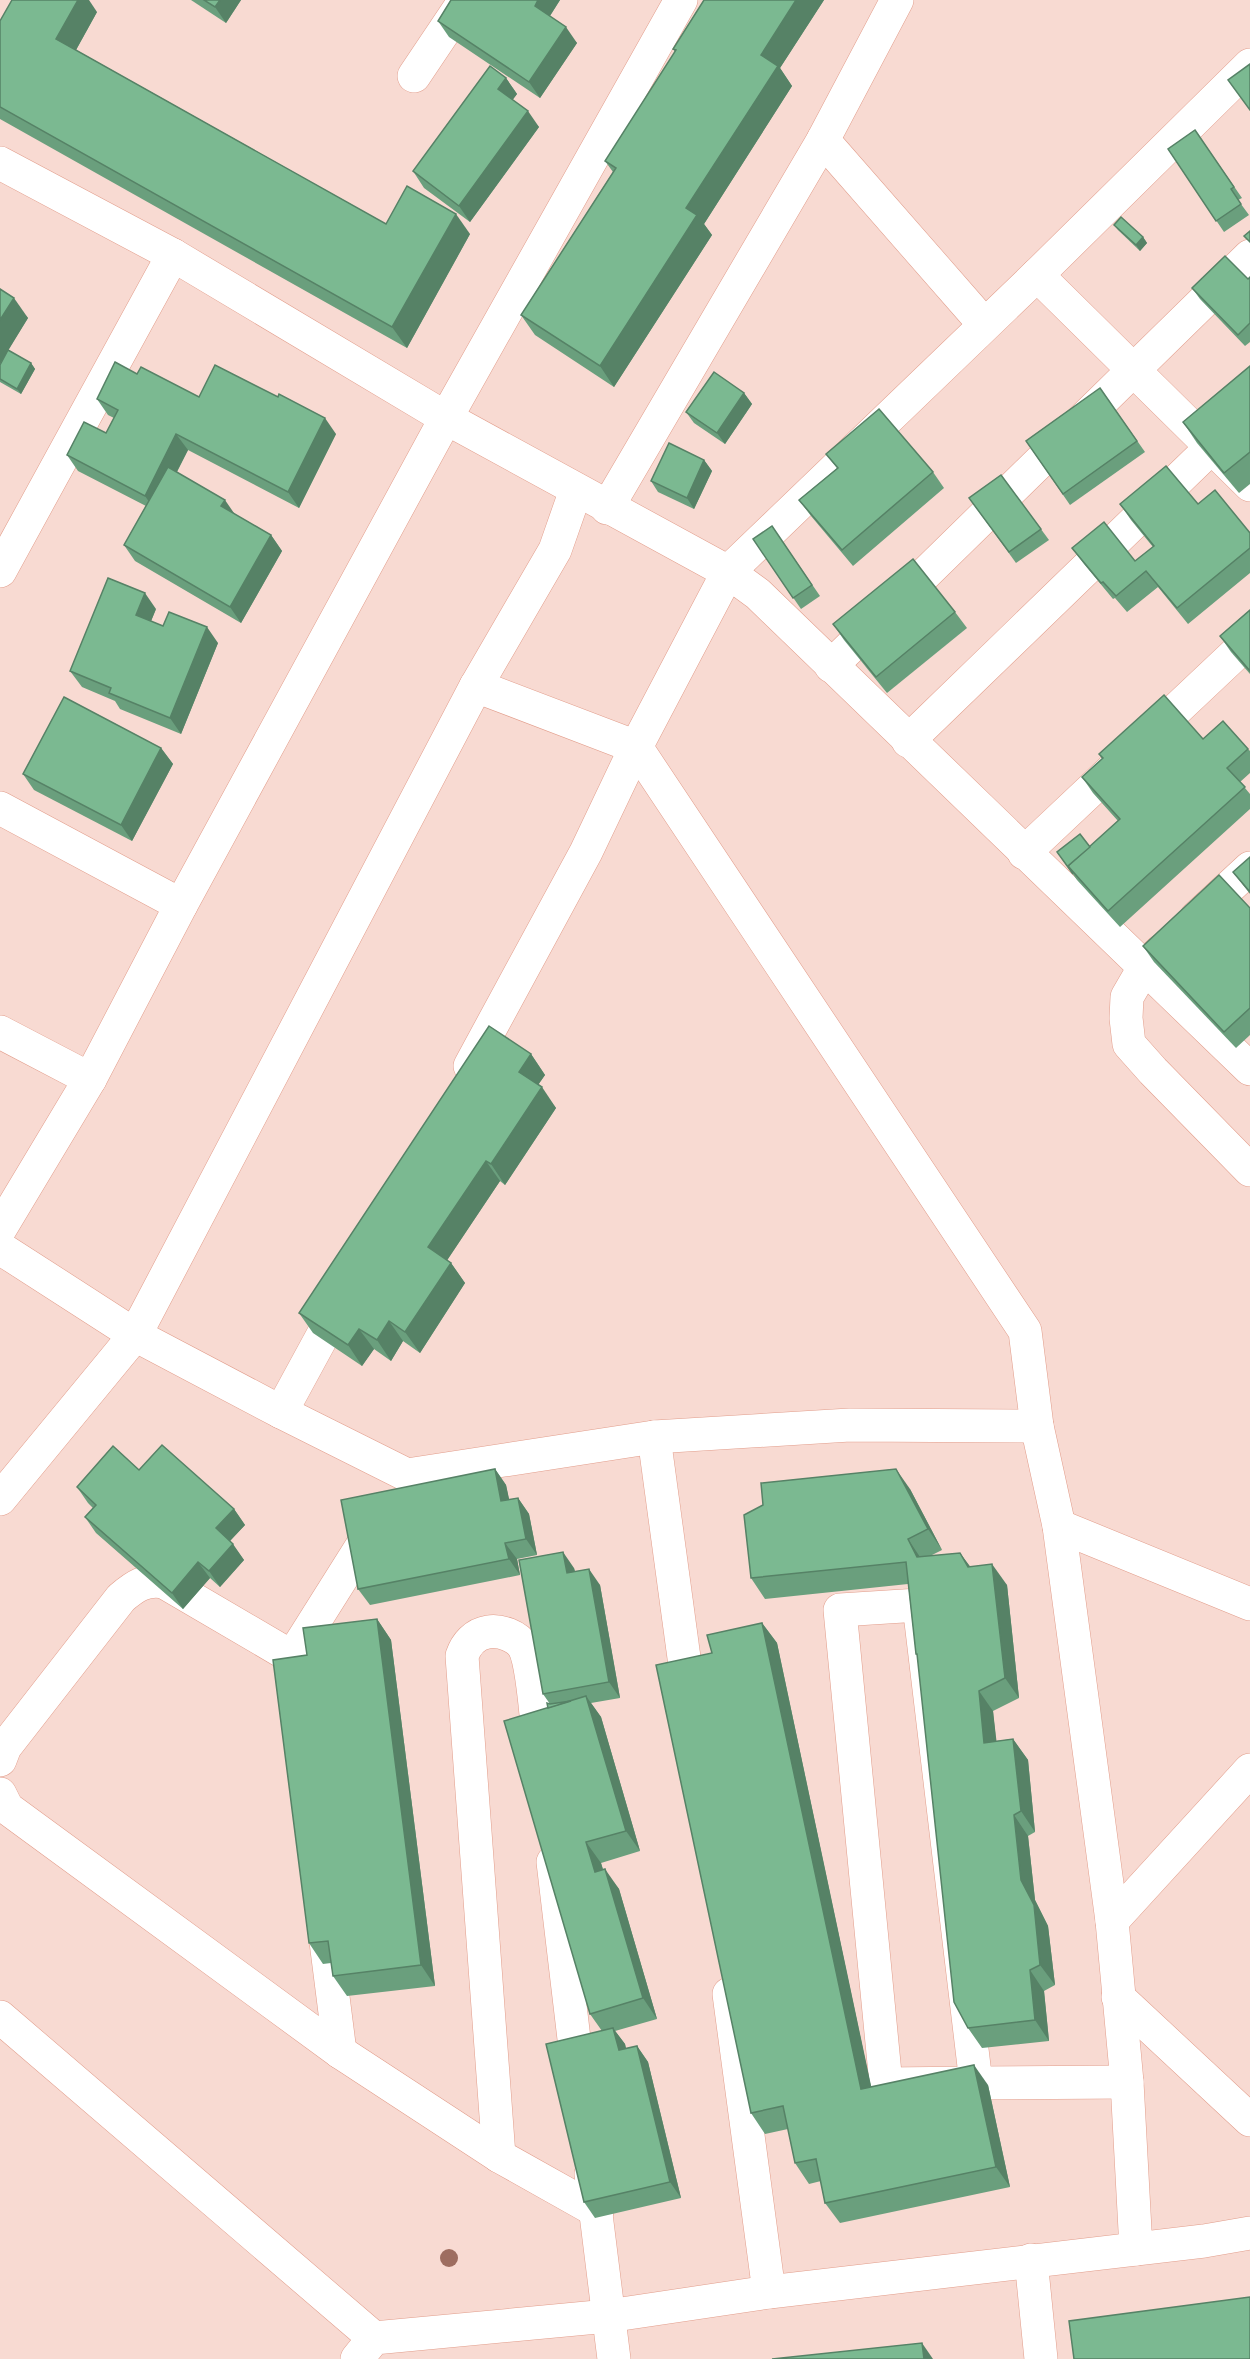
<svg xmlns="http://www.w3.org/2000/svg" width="1250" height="2359" viewBox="0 0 1250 2359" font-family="'Archivo Narrow',sans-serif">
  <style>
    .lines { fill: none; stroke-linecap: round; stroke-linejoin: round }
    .minor-casing { stroke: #e29d8b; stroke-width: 34 }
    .minor { stroke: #fff; stroke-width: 33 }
    .tree { fill: #9e6d60 }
    .wall { fill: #6a9f7d }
    .shaded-wall { fill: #568266 }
    .building { fill: #7bb991; stroke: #568266; stroke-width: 1.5 }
  </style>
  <rect width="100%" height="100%" fill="#f8dad2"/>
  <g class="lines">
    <g class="minor-casing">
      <g id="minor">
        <path d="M414,76l51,-76"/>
        <path d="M823,140l161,184"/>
        <path d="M0,163l173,92 273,163 282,154 30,22 492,475"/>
        <path d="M1037,275l213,210"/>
        <path d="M607,508l216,-368 74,-140"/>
        <path d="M0,571l173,-316"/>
        <path d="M831,666l419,-410"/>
        <path d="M476,686l79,-136 21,-60"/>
        <path d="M908,741l342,-331"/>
        <path d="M0,808l181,97"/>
        <path d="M1024,853l226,-213"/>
        <path d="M1196,918l54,-50"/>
        <path d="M1161,951l-16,15 -18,31 -1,21 3,26 24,27 97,99"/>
        <path d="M0,1032l90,47"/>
        <path d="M470,1066l116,-214 50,-105 92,-175 309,-297 213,-210"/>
        <path d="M0,1229l90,-150 91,-174 265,-487 235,-418"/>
        <path d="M0,1248l135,87 146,77 126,63 247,-38 196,-12 187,1"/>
        <path d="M281,1412l62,-114"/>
        <path d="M654,1437l36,265"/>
        <path d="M0,1499l135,-164 341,-649 160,61 389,584 12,95 22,100 53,395 15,161 9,167"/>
        <path d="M1059,1526l191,78"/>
        <path d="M919,1605l57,478 -90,1 -46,-474z"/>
        <path d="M297,1703l-5,-46 85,-135"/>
        <path d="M0,1760l5,-13 116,-149c14,-12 24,-19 43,-16l128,75"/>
        <path d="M0,1794l7,14 333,244 -17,-134"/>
        <path d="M553,1862l26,219"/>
        <path d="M1112,1921l138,-151"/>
        <path d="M729,1994l40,298"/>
        <path d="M1118,1997l132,123"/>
        <path d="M0,2017l374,321"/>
        <path d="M340,2052l159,104 98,55"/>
        <path d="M976,2083l151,-1"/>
        <path d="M499,2156l-37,-500c4,-12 13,-22 26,-24 13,-2 29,4 36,15 10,19 13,85 16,110"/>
        <path d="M591,2174l23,185"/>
        <path d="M1031,2260l10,99"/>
        <path d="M357,2359l17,-21 234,-22 161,-24 435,-51 46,-8"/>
      </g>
    </g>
    <use href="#minor" class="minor"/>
  </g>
  <circle class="tree" cx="449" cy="2258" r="9"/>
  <g class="wall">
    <path d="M191,0h50l-15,23z"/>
    <path d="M451,0h109l-10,16 27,27 -37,55 -91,-61 -11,-16z"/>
    <path d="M704,0h120l-44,68 12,18 -88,138 8,11 -98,152 -79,-52 -14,-20 92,-143 -8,-11 70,-109 -2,-3z"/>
    <path d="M97,12l-21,38 310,174 84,10 -63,114 -407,-229v-98z"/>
    <path d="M506,78l11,16 -5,6 27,27 -69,95 -46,-34 -11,-17z"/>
    <path d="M1195,130l47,68 -4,2 11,15 -25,17 -56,-83z"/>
    <path d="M1114,225l29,12 4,6 -7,8 -22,-21z"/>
    <path d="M1250,277v65l-5,4 -45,-47 -8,-11 56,-9z"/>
    <path d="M0,289l28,29 -20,32 23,13 4,6 -14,25 -21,-12v-17l8,-14 -8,13z"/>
    <path d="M1250,366v118l-11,9 -42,-50 -14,-21z"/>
    <path d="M137,374l62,23 137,37 -37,74 -111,-58 -11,22 57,42 37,21 11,16 -41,72 -106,-62 -11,-16 22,-39 -68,-35 -11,-16 39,-22 8,-15 -6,-3 -11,-16z"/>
    <path d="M1100,388l45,64 -75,53 -44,-64z"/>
    <path d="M744,393l8,11 -27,40 -31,-21 -8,-11z"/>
    <path d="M826,454l107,18 11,16 -91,78 -42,-50 -12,-16 38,-32z"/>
    <path d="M704,460l8,11 -18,38 -36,-17 -7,-11z"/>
    <path d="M1001,475l48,65 -33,23 -47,-65z"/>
    <path d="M1120,504h78l52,29v40l-62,51 -30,-37 -31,25 -12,-14 -2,1 -29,-35 -12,-16 63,13 18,-14 -22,-27z"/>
    <path d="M772,526l48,70 -19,13 -48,-70z"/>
    <path d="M156,609l-5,12 12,5 55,17 -37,91 -61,-25 -5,-8 -33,-14 -12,-16z"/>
    <path d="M1250,610v64l-19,-22 -11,-16z"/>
    <path d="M955,612l12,16 -80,65 -43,-53 -11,-16z"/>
    <path d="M1203,739l45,10 2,2v22l-10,9 10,12v15l-130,118 -43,-47 -20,-28 33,-5 28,-26 -25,-28 -11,-16 20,-18 -3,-5z"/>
    <path d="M161,748l12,16 -41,77 -98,-51 -11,-16z"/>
    <path d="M1250,857v37l-17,-22z"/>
    <path d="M1250,908v127l-14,13 -82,-86 -11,-16z"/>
    <path d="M531,1054l14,21 -7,10 18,23 -51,77 -5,-4 -53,79 4,3 14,20 -45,70 -17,-12 -12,20 -17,-12 -12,17 -49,-33 -14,-20z"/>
    <path d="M495,1469l11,16 3,15 9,-2 11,16 8,41 -20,4 3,16 -150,30 -12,-16z"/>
    <path d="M139,1470l95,39 11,16 -15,16 14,19 -24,27 -10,-9 -27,31 -87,-76 -11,-16 8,-9 -5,-5 -11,-16z"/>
    <path d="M910,1489l32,61 -12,6 30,-3 10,14 37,18 12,113 -26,13 3,30 17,-2 15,21 7,72 -7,4 7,64 13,26 7,59 -11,6 5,50 -67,7 -14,-20 -50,-371 -2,-3 -8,-70 -143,15 -14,-21z"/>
    <path d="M574,1568l1,3 25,14 20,113 -29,5 10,14 39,134 -39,12 2,6 16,20 38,130 -42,12 10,13 1,5 11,-3 11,16 33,136 -86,20 -11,-16 18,-171 -12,-17 -42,-306 2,-4 -7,-10z"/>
    <path d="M377,1619l14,21 44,346 -88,10 -14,-20 -2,-13 -8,1 -14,-21 -2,-288z"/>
    <path d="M762,1623l15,20 94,444 117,-2 22,102 -170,36 -15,-20 -4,-22 -12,3 -14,-21 -7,-34 -23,5 -14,-21 -39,-460z"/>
  </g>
  <g class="shaded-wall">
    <path d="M78,0h11l8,12 -26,47 -15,-20z"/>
    <path d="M220,0h21l-15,23 -11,-16z"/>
    <path d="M538,0h22l-14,22 -11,-16z"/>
    <path d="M796,0h28l-44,68 12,18 -88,138 8,11 -98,152 -14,-21 86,-158 75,-153z"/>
    <path d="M566,27l11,16 -37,55 -11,-16z"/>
    <path d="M506,78l11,16 -8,11 -11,-16z"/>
    <path d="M528,111l11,16 -69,95 -11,-16z"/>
    <path d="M456,214l14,20 -63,114 -15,-21z"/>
    <path d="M1143,237l4,6 -7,8 -4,-6z"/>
    <path d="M14,298l14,20 -28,46v-44z"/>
    <path d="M31,363l4,6 -14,25 -4,-5z"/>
    <path d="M744,393l8,11 -27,40 -8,-11z"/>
    <path d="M325,418l11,16 -37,74 -11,-16z"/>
    <path d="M176,434l12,16 -32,62 -11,-16z"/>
    <path d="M704,460l8,11 -18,38 -7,-11z"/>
    <path d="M225,500l11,16 -15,-10z"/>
    <path d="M271,535l11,16 -41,72 -11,-16z"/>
    <path d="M145,593l11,16 -9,22 -11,-16z"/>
    <path d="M207,627l11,16 -37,91 -11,-16z"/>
    <path d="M161,748l12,16 -41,77 -11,-16z"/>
    <path d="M531,1054l14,21 -12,17 -14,-20z"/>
    <path d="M542,1087l14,21 -51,77 -14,-21z"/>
    <path d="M486,1161l14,20 -58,87 -14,-21z"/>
    <path d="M451,1263l14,20 -45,70 -15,-21z"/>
    <path d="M389,1321l14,20 -12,20 -14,-21z"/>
    <path d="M359,1329l15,20 -12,17 -14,-21z"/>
    <path d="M495,1469l11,16 7,32 -12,-16z"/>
    <path d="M896,1469l14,20 32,61 -14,-21z"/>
    <path d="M518,1498l11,16 8,41 -11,-16z"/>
    <path d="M234,1509l11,16 -18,19 -11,-16z"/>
    <path d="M908,1539l14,21 -5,-3z"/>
    <path d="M505,1543l12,16 3,16 -11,-16z"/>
    <path d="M233,1544l11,16 -24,27 -11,-16z"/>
    <path d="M563,1552l11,16 4,21 -11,-16z"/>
    <path d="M960,1553l15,20 -7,-6z"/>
    <path d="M198,1562l12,16 -27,31 -11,-16z"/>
    <path d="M992,1564l15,21 12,113 -14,-20z"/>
    <path d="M589,1569l11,16 20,113 -11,-16z"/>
    <path d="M377,1619l14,21 44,346 -14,-21z"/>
    <path d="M762,1623l15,20 99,466 -15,-20z"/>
    <path d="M979,1691l14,20 6,52 -15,-20z"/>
    <path d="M586,1696l15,21 39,134 -14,-20z"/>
    <path d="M1013,1739l15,21 7,72 -14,-21z"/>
    <path d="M1014,1815l14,21 7,64 13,26 7,59 -15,-20 -19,-85z"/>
    <path d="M586,1842l15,21 8,29 -14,-20z"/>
    <path d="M605,1869l14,20 38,130 -14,-21z"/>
    <path d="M1030,1970l14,21 5,50 -14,-21z"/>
    <path d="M613,2028l12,16 5,22 -11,-16z"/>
    <path d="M637,2046l11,16 33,136 -11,-16z"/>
    <path d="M974,2065l14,20 22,102 -14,-20z"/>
    <path d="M922,2343l11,16h-9z"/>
  </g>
  <g class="building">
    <path d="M12,0h66l-22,39 330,185 21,-38 49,28 -64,113 -392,-220v-86z"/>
    <path d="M204,0h16l-5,7z"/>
    <path d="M451,0h87l-3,6 31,21 -37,55 -91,-61z"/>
    <path d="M704,0h92l-35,55 17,11 -92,142 11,7 -97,151 -79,-51 95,-147 -11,-7 71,-111 -3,-1z"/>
    <path d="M1250,64v46l-22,-30z"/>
    <path d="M490,66l16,12 -8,11 30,22 -69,95 -46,-35z"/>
    <path d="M1195,130l39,57 -3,2 10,15 -25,17 -48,-72z"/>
    <path d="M1121,217l22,20 -7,8 -22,-20z"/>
    <path d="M1250,231v11l-6,-6z"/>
    <path d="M1225,256l23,23 2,-2v46l-12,12 -46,-47z"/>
    <path d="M0,289l14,9 -14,22z"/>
    <path d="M8,350l23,13 -14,26 -17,-10v-14z"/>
    <path d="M115,362l22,12 4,-7 58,30 16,-32 63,32 1,-3 46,24 -37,74 -112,-58 -31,62 -78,-41 17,-33 22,11 12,-23 -21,-11z"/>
    <path d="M1250,366v86l-26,21 -41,-51z"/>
    <path d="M714,372l30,21 -27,40 -31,-21z"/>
    <path d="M1100,388l37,53 -74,53 -37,-53z"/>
    <path d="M879,409l54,63 -91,78 -43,-50 39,-32 -12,-14z"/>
    <path d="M669,443l35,17 -17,38 -36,-17z"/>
    <path d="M1166,466l32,38 17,-14 35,43v15l-73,60 -31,-37 -30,25 -13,-14 -2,1 -29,-35 32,-26 31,39 19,-15 -34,-42z"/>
    <path d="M168,467l57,33 -4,6 50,29 -41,72 -106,-62z"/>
    <path d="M1001,475l40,54 -32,23 -40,-54z"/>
    <path d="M772,526l40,59 -19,13 -40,-59z"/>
    <path d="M913,559l42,53 -79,65 -43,-53z"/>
    <path d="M108,578l37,15 -9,22 27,11 6,-14 38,15 -37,91 -61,-25 2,-5 -41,-17z"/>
    <path d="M1250,610v61l-30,-35z"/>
    <path d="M1164,695l39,44 20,-18 25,28 -21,19 18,19 -137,124 -40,-45 52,-47 -38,-42 21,-19 -4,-4z"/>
    <path d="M64,697l97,51 -40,77 -98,-51z"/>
    <path d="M1080,834l10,13 -22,19 5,8 -16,-22z"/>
    <path d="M1250,857v35l-17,-20z"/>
    <path d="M1219,875l31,33v100l-26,24 -81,-86z"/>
    <path d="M489,1026l42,28 -12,18 23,15 -51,77 -5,-3 -58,86 23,16 -46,69 -16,-11 -12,19 -18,-11 -11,16 -49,-32z"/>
    <path d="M162,1445l72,64 -18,19 17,16 -24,27 -11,-9 -26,31 -87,-76 11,-12 -19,-18 36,-41 26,24z"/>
    <path d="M495,1469l6,32 17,-3 8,41 -21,4 4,16 -151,30 -17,-89z"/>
    <path d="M896,1469l32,60 -20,10 9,18 43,-4 8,14 24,-3 13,114 -26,13 5,52 29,-4 8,72 -7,4 7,65 13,25 6,60 -10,5 5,50 -67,8 -14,-26 -37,-348h-1l-10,-92 -155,16 -7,-63 19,-10 -2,-22z"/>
    <path d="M563,1552l4,21 22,-4 20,113 -66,12 -24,-134z"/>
    <path d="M377,1619l44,346 -88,11 -5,-35 -19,2 -36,-283 34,-5 -4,-27z"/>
    <path d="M762,1623l99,466 113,-24 22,102 -171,36 -9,-44 -21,4 -12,-57 -32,7 -95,-448 56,-12 -5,-18z"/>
    <path d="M586,1696l40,135 -40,11 9,30 10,-3 38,129 -53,16 -86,-293z"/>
    <path d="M571,1701l-23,7 -1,-5 3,1z"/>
    <path d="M613,2028l6,22 18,-4 33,136 -86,20 -38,-158z"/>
    <path d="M1250,2297v62h-176l-5,-38z"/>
    <path d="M922,2343l2,16h-152z"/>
  </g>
</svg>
